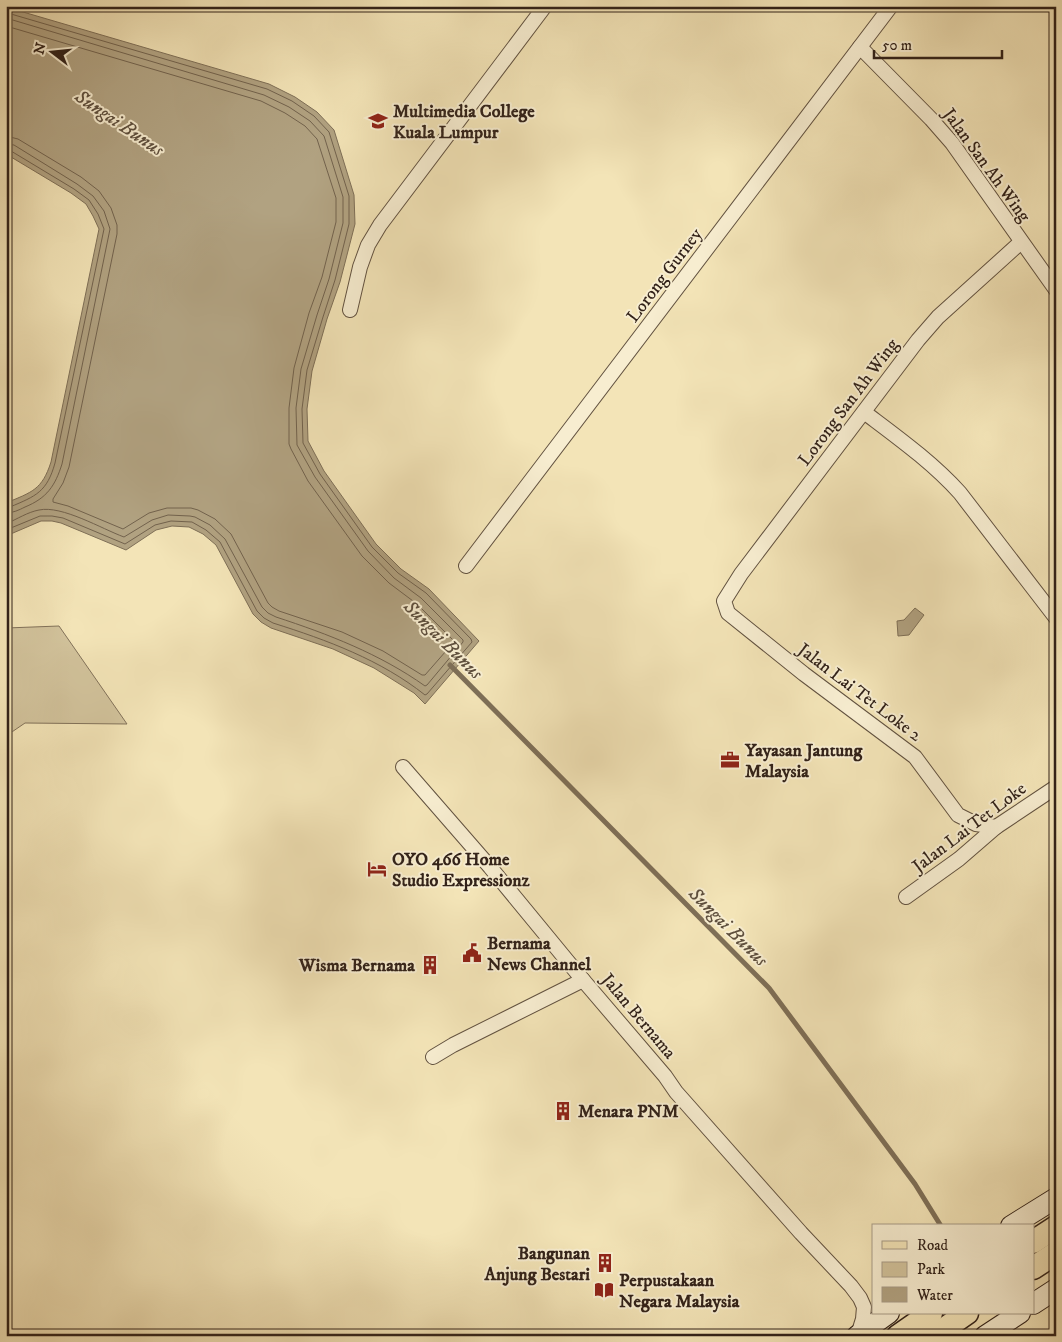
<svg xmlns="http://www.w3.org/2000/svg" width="1062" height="1342" viewBox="0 0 1062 1342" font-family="'IM FELL DW Pica',serif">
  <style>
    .green { fill: #d2c39c; stroke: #82725a }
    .water { fill: #b1a281; stroke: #7e6f57 }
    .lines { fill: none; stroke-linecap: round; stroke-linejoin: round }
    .shore { stroke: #72624d; stroke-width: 1 }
    .stream { stroke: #7e6f57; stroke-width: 5 }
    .minor-casing { stroke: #625240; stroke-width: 16 }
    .secondary-casing { stroke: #322219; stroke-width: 22 }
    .primary-casing { stroke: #322219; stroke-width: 25 }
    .minor { stroke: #f7edd0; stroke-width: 14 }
    .secondary { stroke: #f7edd0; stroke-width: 20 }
    .primary { stroke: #f3e4b7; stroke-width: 22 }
    .labels { text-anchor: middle; stroke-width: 4; stroke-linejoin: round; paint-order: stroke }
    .poi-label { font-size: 18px; font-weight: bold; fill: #322219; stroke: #f7edd0; text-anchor: start }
    .street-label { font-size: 18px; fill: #322219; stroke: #f7edd0 }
    .water-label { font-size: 19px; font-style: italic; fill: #5e4f3d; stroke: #f7edd0 }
  </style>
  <rect width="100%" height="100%" fill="#f3e4b7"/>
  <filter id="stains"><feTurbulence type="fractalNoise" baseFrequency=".004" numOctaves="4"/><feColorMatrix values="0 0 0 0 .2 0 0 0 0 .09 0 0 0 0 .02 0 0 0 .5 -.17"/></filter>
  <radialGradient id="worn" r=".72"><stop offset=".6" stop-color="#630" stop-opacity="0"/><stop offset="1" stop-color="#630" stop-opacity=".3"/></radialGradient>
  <path class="green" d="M59,626l68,98 -102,-1 -19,13v-108z"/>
  <g class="water">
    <path d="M6,7l263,77 26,13 22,15 17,18 20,65 1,29 -15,58 -13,37 -15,52 -5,38 1,32 16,30 52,73 25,25 28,20 50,52 -54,63 -11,-11 -40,-25 -41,-19 -62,-21 -10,-6 -8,-8 -37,-69 -13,-11 -14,-7 -17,-1 -16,4 -30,20 -65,-27 -9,-2h-11l-35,15v-33c26,-11 36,-13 45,-41l48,-233 -6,-13 -7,-12 -15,-11 -65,-39z"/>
    <path d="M915,608l9,7 -15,20 -11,1 -1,-15 7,-1z"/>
  </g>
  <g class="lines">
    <g class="shore">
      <path d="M6,18l258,77 25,12 21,14 14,15 19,61v26l-14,56 -12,36 -16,54 -5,39 1,37 18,32 53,74 26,27 27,20 42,42v2l-36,43 -2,1c-45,-32 -97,-52 -149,-69l-8,-4 -6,-6 -37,-68 -15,-14 -15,-8 -5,-1 -22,-1 -16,5 -28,17c-22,-8 -62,-32 -85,-27 -11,2 -22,9 -33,14"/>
      <path d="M6,26l255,75 24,12 20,13 12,13 19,59v24l-14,55 -13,36 -15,55 -5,40v36l2,5 17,32 54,75 27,27 28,21 36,36v3l-28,32h-3l-39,-24 -41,-19 -63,-21 -7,-4 -4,-4 -37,-69 -16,-15 -17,-9 -7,-2h-24l-18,5 -26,16 -55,-23 -15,-4v-3l10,-16 6,-16 48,-233v-9l-6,-17 -12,-17 -18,-14 -63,-38 -12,-3"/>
      <path d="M6,144l8,1 63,39 16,12 11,15 6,18 -48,235c-7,22 -15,34 -37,43 -6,3 -12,6 -19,6"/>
      <path d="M6,150l5,1 63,38 15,11 9,14 6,15 -49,234c-8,29 -19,33 -45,44h-4"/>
      <path d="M6,530l34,-14h12l11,2 62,26 30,-19 16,-4 21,1 14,8 14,12 37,69 7,7 9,5c54,17 108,37 152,72l2,-1 45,-52 -1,-3 -45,-46 -28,-20 -26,-26 -52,-73 -17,-31 -1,-34 5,-39 16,-53 12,-37 14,-56v-28l-20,-64 -15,-16 -22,-15 -25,-12 -256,-75 -4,-3v-5"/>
    </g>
    <path class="stream" d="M450,665l319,323 146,196 26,42"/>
    <g class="minor-casing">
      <g id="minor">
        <path d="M860,47l71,72 21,24 104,147"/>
        <path d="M350,310l10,-43 8,-22 12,-20 165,-219"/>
        <path d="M864,412c33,25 68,50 96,81l96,125"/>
        <path d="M466,566l425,-560"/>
        <path d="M403,767l87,100 93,113 82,96 11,16 125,141 50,53 9,12 4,9 -1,12 -5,16"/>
        <path d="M996,827l-20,-3 -18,-9 -43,-58 -111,-83 -76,-61 -4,-12 17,-27 177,-234 20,-23 83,-75"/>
        <path d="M906,897l53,-38 37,-32 60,-40"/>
        <path d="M433,1057l20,-12 130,-65"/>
      </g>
    </g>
    <g class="secondary-casing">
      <g id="secondary">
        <path d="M1011,1226l45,-28"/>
        <path d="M1033,1304l23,-15"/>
        <path d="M857,1336l32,-23"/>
        <path d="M985,1336l35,-23"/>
      </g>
    </g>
    <g class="primary-casing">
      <g id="primary">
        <path d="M1033,1242l23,-15"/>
        <path d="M1033,1268l23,-15"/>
        <path d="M898,1336l33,-23"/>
        <path d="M934,1336l33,-23"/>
      </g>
    </g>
    <use href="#minor" class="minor"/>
    <use href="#secondary" class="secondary"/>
    <use href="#primary" class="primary"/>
  </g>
  <defs>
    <g id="school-bare" transform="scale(1.5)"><path d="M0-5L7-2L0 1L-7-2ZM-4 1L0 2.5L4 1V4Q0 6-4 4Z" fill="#8f2418" stroke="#f7edd0" stroke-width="2.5" paint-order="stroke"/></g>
    <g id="office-bare" transform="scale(1.5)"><path d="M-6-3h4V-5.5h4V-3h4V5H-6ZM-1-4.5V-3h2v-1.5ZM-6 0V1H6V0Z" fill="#8f2418" stroke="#f7edd0" stroke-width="2.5" paint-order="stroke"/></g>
    <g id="hotel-bare" transform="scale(1.5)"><path d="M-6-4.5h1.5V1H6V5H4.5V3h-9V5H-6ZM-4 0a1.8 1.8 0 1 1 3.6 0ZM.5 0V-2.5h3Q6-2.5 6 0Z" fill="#8f2418" stroke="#f7edd0" stroke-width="2.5" paint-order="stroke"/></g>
    <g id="civic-bare" transform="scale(1.5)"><path d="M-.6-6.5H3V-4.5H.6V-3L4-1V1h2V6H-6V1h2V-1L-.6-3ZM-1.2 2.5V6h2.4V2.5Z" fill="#8f2418" stroke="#f7edd0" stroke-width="2.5" paint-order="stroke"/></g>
    <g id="building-bare" transform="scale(1.5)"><path d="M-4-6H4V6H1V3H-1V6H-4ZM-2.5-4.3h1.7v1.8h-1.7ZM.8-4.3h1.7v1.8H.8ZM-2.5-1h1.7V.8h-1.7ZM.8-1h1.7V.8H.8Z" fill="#8f2418" stroke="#f7edd0" stroke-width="2.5" paint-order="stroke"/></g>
    <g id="library-bare" transform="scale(1.5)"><path d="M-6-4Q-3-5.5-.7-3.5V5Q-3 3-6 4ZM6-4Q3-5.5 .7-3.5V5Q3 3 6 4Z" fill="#8f2418" stroke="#f7edd0" stroke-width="2.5" paint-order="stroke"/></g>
  </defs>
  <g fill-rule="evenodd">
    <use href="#school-bare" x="378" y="121"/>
    <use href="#office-bare" x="730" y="760"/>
    <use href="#hotel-bare" x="377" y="869"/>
    <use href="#civic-bare" x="472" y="953"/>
    <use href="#building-bare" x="430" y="965"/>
    <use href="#building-bare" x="563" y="1111"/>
    <use href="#building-bare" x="605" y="1263"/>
    <use href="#library-bare" x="604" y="1290"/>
  </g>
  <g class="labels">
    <g class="poi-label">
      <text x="393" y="117">Multimedia College<tspan x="393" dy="21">Kuala Lumpur</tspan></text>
      <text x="745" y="756">Yayasan Jantung<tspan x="745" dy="21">Malaysia</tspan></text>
      <text x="392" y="865">OYO 466 Home<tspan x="392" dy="21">Studio Expressionz</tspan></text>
      <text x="487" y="949">Bernama<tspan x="487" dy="21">News Channel</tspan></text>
      <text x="415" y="971" text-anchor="end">Wisma Bernama</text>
      <text x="578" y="1117">Menara PNM</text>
      <text x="590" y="1259" text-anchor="end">Bangunan<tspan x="590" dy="21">Anjung Bestari</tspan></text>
      <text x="619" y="1286">Perpustakaan<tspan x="619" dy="21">Negara Malaysia</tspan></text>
    </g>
    <g class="street-label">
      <text transform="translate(987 165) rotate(54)" y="6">Jalan San Ah Wing</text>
      <text transform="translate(664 275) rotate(-53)" y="6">Lorong Gurney</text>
      <text transform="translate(848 402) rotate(-53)" y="6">Lorong San Ah Wing</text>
      <text transform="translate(860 692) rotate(37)" y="6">Jalan Lai Tet Loke 2</text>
      <text transform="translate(969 827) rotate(-37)" y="6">Jalan Lai Tet Loke</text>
      <text transform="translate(639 1016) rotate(50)" y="6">Jalan Bernama</text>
    </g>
    <g class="water-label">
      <text transform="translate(120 122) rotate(34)" y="7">Sungai Bunus</text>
      <text transform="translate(444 639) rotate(45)" y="7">Sungai Bunus</text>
      <text transform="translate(729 926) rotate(45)" y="7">Sungai Bunus</text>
    </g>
  </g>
  <rect width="1062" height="1342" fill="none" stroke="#f3e4b7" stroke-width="25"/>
  <rect x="8" y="8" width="1047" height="1327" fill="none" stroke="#322219" stroke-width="2.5"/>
  <rect x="12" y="12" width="1037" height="1317" fill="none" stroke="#322219"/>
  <rect x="872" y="1224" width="162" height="90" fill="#f7edd0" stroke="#a89c87"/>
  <rect x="882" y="1241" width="25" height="8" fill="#f3e4b7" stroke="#a89c87"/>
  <text x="917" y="1250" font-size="15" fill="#322219">Road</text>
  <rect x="882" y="1262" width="25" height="15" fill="#d2c39c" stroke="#a89c87"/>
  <text x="917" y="1274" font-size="15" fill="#322219">Park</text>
  <rect x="882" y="1287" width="25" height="15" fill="#b1a281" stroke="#a89c87"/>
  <text x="917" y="1300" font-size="15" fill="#322219">Water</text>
  <g transform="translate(52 52) rotate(286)" stroke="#f7edd0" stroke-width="4" paint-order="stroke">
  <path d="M0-4L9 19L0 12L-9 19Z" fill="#322219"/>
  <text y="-8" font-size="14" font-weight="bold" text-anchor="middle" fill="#322219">N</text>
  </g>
  <path d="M874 50v8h128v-8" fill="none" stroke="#322219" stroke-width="2.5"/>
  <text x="882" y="50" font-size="15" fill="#322219" stroke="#f7edd0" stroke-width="4" paint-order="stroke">50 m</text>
  <rect width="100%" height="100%" filter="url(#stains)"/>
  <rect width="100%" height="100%" fill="url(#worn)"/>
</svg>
